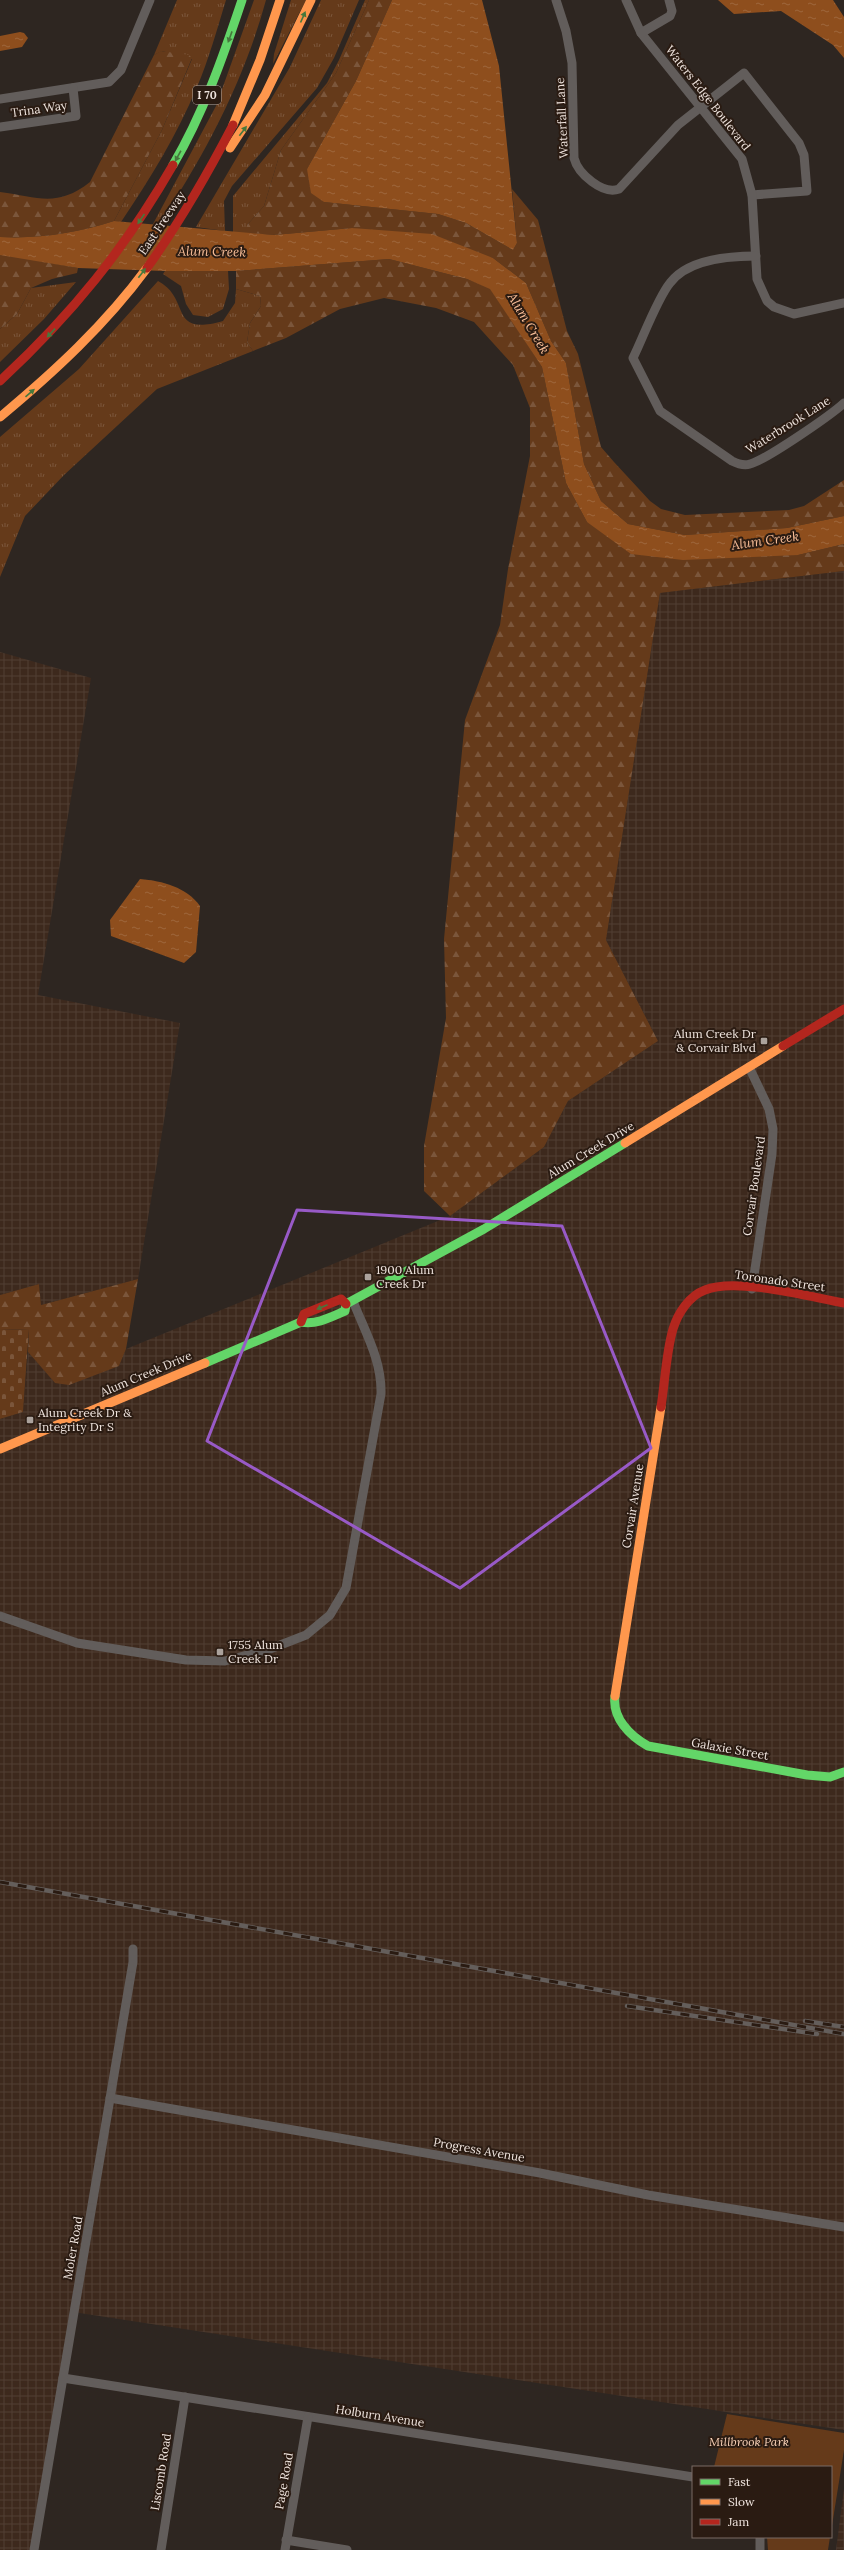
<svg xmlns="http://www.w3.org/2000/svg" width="844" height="2550" viewBox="0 0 844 2550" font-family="Lora,serif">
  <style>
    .industrial { fill: url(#industrial-grid) }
    .grass { fill: url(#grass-tufts) }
    .forest { fill: url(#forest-firs) }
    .cemetery { fill: url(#cemetery-stones) }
    .park { fill: #653a1a }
    .water { fill: url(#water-ripples) }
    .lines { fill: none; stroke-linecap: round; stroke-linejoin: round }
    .street { stroke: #625d5b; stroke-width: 9 }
    .fast { stroke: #63d668; stroke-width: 9 }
    .slow { stroke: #ff974d; stroke-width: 9 }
    .jam { stroke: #b3261e; stroke-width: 9 }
    .rail-casing { stroke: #645e5b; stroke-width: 4.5 }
    .rail { stroke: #2a1b12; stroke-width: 3; stroke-dasharray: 9; stroke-linecap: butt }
    .oneway { fill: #46783d }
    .marked { fill: none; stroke: #985ac7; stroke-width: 3; stroke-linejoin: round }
    .poi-dot { fill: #aba29c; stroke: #2a1b12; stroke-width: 1.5 }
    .labels { text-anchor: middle; stroke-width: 4; stroke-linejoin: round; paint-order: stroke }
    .shield { fill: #2a1b12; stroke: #b4a8a1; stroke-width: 1 }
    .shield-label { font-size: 11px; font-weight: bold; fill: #efe4de }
    .street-label { font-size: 12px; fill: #efe4de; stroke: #2a1b12 }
    .poi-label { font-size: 12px; fill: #efe4de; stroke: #2a1b12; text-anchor: start }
    .park-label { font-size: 12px; font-style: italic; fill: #fad2b8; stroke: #2a1b12 }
    .water-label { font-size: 13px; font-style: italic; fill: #f8bd97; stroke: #2a1b12 }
  </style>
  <defs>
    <pattern id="industrial-grid" width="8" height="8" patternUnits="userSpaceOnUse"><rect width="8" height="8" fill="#3d291d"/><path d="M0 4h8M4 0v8" fill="none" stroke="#503e33"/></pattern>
    <pattern id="grass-tufts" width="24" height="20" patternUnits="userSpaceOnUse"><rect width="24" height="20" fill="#653a1a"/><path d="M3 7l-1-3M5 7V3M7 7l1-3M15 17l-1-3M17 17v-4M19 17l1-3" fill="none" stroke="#7b563b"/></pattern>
    <pattern id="forest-firs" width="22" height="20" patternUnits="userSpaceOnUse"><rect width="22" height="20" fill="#653a1a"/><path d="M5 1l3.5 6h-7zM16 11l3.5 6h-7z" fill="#7b563b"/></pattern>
    <pattern id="cemetery-stones" width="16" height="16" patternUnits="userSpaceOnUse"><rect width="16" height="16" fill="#653a1a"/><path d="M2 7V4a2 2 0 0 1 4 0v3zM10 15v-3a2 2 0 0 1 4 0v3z" fill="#7b563b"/></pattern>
    <pattern id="water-ripples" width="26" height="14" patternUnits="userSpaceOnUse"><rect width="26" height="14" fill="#8e4e1d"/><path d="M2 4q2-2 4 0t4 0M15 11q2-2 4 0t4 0" fill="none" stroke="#9e673d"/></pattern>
  </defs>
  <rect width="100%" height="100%" fill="#2e2621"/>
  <g class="industrial">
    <path d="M844,571v1859l-771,-118 -39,238h-34v-1131l23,-7 5,-60 27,31 64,-17 7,-17 324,-133 94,-69 24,-46 90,-60 -52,-101 54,-347z"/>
    <path d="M0,652l91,26 -53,317 142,28 -42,256 -97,26 -2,-21 -39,11z"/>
    <path d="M844,2489v61h-8z"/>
  </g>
  <g class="grass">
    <path d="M177,0h49c-9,29 -17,59 -29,87 -20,48 -47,92 -76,135l-7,-1 48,-91 30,-71 -30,-8 -8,4z"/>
    <path d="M254,0h12c-22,81 -61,155 -107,224h-6l63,-118z"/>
    <path d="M291,0h15l-33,64 1,-10z"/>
    <path d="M321,0h38l-25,58 -17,30 -85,98 -8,15 1,30 -29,-4 94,-160z"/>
    <path d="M365,0h4l-33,73 -55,77 -17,56 -17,19v8h-14v-37l94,-113 12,-23z"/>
    <path d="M165,271h63l1,18 -6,20 -15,8 -15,-2 -7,-11 -5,-18 -18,-12z"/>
    <path d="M158,281c34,18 9,56 65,40l12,-18 1,-14 24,7 1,10 -11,17 -3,19 6,9 -96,38 -93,86 -39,41 -25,61v-140l79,-68z"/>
    <path d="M76,282l-32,37 -44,43v-33l17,-15 14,-26z"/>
  </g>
  <g class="forest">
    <path d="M369,0h23l-36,81 -49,88 17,33 114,12 28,9 47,27 4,-7 -5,-54 26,31 29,111 11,23 23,93 13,15 36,39 11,8 24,6 104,-5 15,-4 40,-26v36l-57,12 -102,7 -57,-11 -27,-23 -17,-37 -18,-101 -15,-22 -25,-58 -33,-25 -141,-30 -78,7 -27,-2v-8l17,-19 17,-56 55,-77z"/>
    <path d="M161,51l28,4 3,3 -30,72 -48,91c-37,12 -75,18 -114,16v-45c38,5 57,16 90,-10l64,-127z"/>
    <path d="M0,255h7l71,13 -1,5 -25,6 -21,9 -14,26 -17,15z"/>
    <path d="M389,259l78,20 23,9 52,79 24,116 21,39 211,33 46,-11v27l-184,22 -54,347 52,101 -90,60 -24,46 -94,69 -26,-25v-45l22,-128 -2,-79 21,-219 35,-95 8,-56 22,-113v-48l-17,-43 -39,-43 -38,-14 -52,-10 -44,11 -54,29 -33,13 -6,-9 3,-19 11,-17 -1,-10 -24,-7v-18z"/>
    <path d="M138,1279l-12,70 -7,17 -50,19 -14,-2 -27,-31 1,-23 -29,1v-35l39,-11 2,21z"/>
  </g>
  <path class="cemetery" d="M29,1329l-6,83 -23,7v-89z"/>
  <g class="park">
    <path d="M727,2414l117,19v17l-13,82v-65h-117z"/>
    <path d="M767,2537h63l-2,13h-60z"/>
  </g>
  <g class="water">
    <path d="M392,0h90l17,66 18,177 -4,7 -47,-27 -28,-9 -114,-12 -13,-9 -4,-24 49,-88z"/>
    <path d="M718,0h115l11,17v41l-11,-13 -52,-34 -47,3z"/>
    <path d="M20,32l4,1 4,5 -6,9 -22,4v-15z"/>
    <path d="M114,221l160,14 78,-7 80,6 61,24 33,25 25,58 15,22 18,101 17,37 27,23 57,11 102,-7 57,-12v28l-46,11 -115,5 -52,-6 -44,-32 -21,-39 -24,-116 -52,-78 -23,-10 -78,-20 -153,12h-71l-87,-3 -78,-13v-18c39,2 77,-4 114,-16z"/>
    <path d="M140,879c23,2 46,8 60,27l-4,46 -12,11 -73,-27 -1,-16z"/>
  </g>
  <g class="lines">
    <g class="street">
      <path d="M556,0l10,31 6,32 2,95c4,16 29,37 45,31l59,-64 66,-52 55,70 5,12 3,36 -55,4"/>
      <path d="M626,0l15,33 101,126 10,36 5,84 10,22 7,6 20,7 50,-11"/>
      <path d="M641,33l29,-17 2,-5 -3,-11"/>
      <path d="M0,99l109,-17 12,-12 29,-70"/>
      <path d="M0,127l76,-11 -3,-28"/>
      <path d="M756,256c-27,0 -68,3 -86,27 -13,16 -27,55 -37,75l27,53 72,50c6,3 12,5 18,3 16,-4 81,-49 94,-61"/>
      <path d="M749,1067l20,42 4,20 -1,25 -20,135"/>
      <path d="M0,1616l77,27 109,17 39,1 45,-12 36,-14 24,-20 16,-27 35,-194c1,-34 -16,-62 -28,-93"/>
      <path d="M110,2098l430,75 108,22 196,32"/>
      <path d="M63,2378l630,99"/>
      <path d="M286,2540l61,10"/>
      <path d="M34,2550l99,-588v-13"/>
      <path d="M161,2550l24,-153"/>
      <path d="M285,2550l23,-133"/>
      <path d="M760,2550v-13"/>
    </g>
    <g class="fast">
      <path d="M173,165c30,-51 50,-108 69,-165"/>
      <path d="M346,1304l138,-75 141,-86"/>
      <path d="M205,1363l96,-41c16,3 30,-5 44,-11l1,-7"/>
      <path d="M615,1696c-3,22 15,40 33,50l159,29 23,2 14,-5"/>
    </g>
    <g class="slow">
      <path d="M233,125l27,-65 20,-60"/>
      <path d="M230,148l35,-53 46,-95"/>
      <path d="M0,417c54,-45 105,-92 147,-149"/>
      <path d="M625,1143l158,-97"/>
      <path d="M0,1449l205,-86"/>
      <path d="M615,1696l46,-289"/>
    </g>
    <g class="jam">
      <path d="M147,268c33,-46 60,-93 86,-143"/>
      <path d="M0,381c72,-67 124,-131 173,-216"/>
      <path d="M783,1046l61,-37"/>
      <path d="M301,1322l3,-8 37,-15 5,5"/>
      <path d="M661,1407c4,-25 5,-54 12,-78 5,-16 16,-33 32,-39 31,-13 105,7 139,13"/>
    </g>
    <g class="rail-casing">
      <g id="rail">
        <path d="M0,1882l844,152"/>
        <path d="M627,2006l190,28"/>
        <path d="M805,2021l39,6"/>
      </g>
    </g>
    <use href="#rail" class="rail"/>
  </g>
  <defs><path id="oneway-solid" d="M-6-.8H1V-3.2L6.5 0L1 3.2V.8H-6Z"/></defs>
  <g class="oneway">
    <use href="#oneway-solid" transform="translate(303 17) rotate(-66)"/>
    <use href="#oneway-solid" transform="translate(230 37) rotate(110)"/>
    <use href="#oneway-solid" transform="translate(243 131) rotate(-53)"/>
    <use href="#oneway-solid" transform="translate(178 156) rotate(119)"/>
    <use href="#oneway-solid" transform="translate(141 219) rotate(124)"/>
    <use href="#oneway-solid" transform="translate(142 273) rotate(-53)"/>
    <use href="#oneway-solid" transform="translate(51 333) rotate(133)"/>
    <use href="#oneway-solid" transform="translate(30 393) rotate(-41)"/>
    <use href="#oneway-solid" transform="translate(322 1307) rotate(157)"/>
  </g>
  <path class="marked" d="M297,1210l265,16 89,222 -191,140 -253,-147z"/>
  <g class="poi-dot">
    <rect x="760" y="1037" width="8" height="8" rx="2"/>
    <rect x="364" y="1273" width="8" height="8" rx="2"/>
    <rect x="26" y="1416" width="8" height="8" rx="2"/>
    <rect x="216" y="1648" width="8" height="8" rx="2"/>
  </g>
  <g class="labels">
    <rect class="shield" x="193" y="86" width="28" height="18" rx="3"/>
    <g class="shield-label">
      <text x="207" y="99">I 70</text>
    </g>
    <g class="street-label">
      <text transform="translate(708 98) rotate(52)" y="4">Waters Edge Boulevard</text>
      <text transform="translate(39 109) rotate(-8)" y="4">Trina Way</text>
      <text transform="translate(562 118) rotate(-93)" y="4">Waterfall Lane</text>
      <text transform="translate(162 223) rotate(-56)" y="4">East Freeway</text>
      <text transform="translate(788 425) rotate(-32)" y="4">Waterbrook Lane</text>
      <text transform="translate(591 1150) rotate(-31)" y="4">Alum Creek Drive</text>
      <text transform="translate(754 1186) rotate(-82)" y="4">Corvair Boulevard</text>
      <text transform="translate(780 1281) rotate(8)" y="4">Toronado Street</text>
      <text transform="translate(146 1374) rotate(-23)" y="4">Alum Creek Drive</text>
      <text transform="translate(633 1506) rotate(-81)" y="4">Corvair Avenue</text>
      <text transform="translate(730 1749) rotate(10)" y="4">Galaxie Street</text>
      <text transform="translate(479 2150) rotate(10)" y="4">Progress Avenue</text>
      <text transform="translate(73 2248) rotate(-80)" y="4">Moler Road</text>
      <text transform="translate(380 2416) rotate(9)" y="4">Holburn Avenue</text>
      <text transform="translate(161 2472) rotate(-81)" y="4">Liscomb Road</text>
      <text transform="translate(284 2481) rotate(-80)" y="4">Page Road</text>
    </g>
    <g class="poi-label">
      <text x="756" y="1038" text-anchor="end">Alum Creek Dr<tspan x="756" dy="14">&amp; Corvair Blvd</tspan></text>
      <text x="376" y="1274">1900 Alum<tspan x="376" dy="14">Creek Dr</tspan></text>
      <text x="38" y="1417">Alum Creek Dr &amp;<tspan x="38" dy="14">Integrity Dr S</tspan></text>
      <text x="228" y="1649">1755 Alum<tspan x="228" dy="14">Creek Dr</tspan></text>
    </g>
    <g class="park-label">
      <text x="749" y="2446">Millbrook Park</text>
    </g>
    <g class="water-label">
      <text transform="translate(212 251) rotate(1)" y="5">Alum Creek</text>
      <text transform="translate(529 323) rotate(59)" y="5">Alum Creek</text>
      <text transform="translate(765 540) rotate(-8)" y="5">Alum Creek</text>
    </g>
  </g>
  <rect x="692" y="2466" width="140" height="72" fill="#2a1b12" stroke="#796b64"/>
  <rect x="700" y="2479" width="20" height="6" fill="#63d668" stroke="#796b64"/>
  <text x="728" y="2486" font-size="12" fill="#efe4de">Fast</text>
  <rect x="700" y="2499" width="20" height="6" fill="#ff974d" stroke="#796b64"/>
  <text x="728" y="2506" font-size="12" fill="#efe4de">Slow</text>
  <rect x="700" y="2519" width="20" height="6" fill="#b3261e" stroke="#796b64"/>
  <text x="728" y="2526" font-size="12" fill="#efe4de">Jam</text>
</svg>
